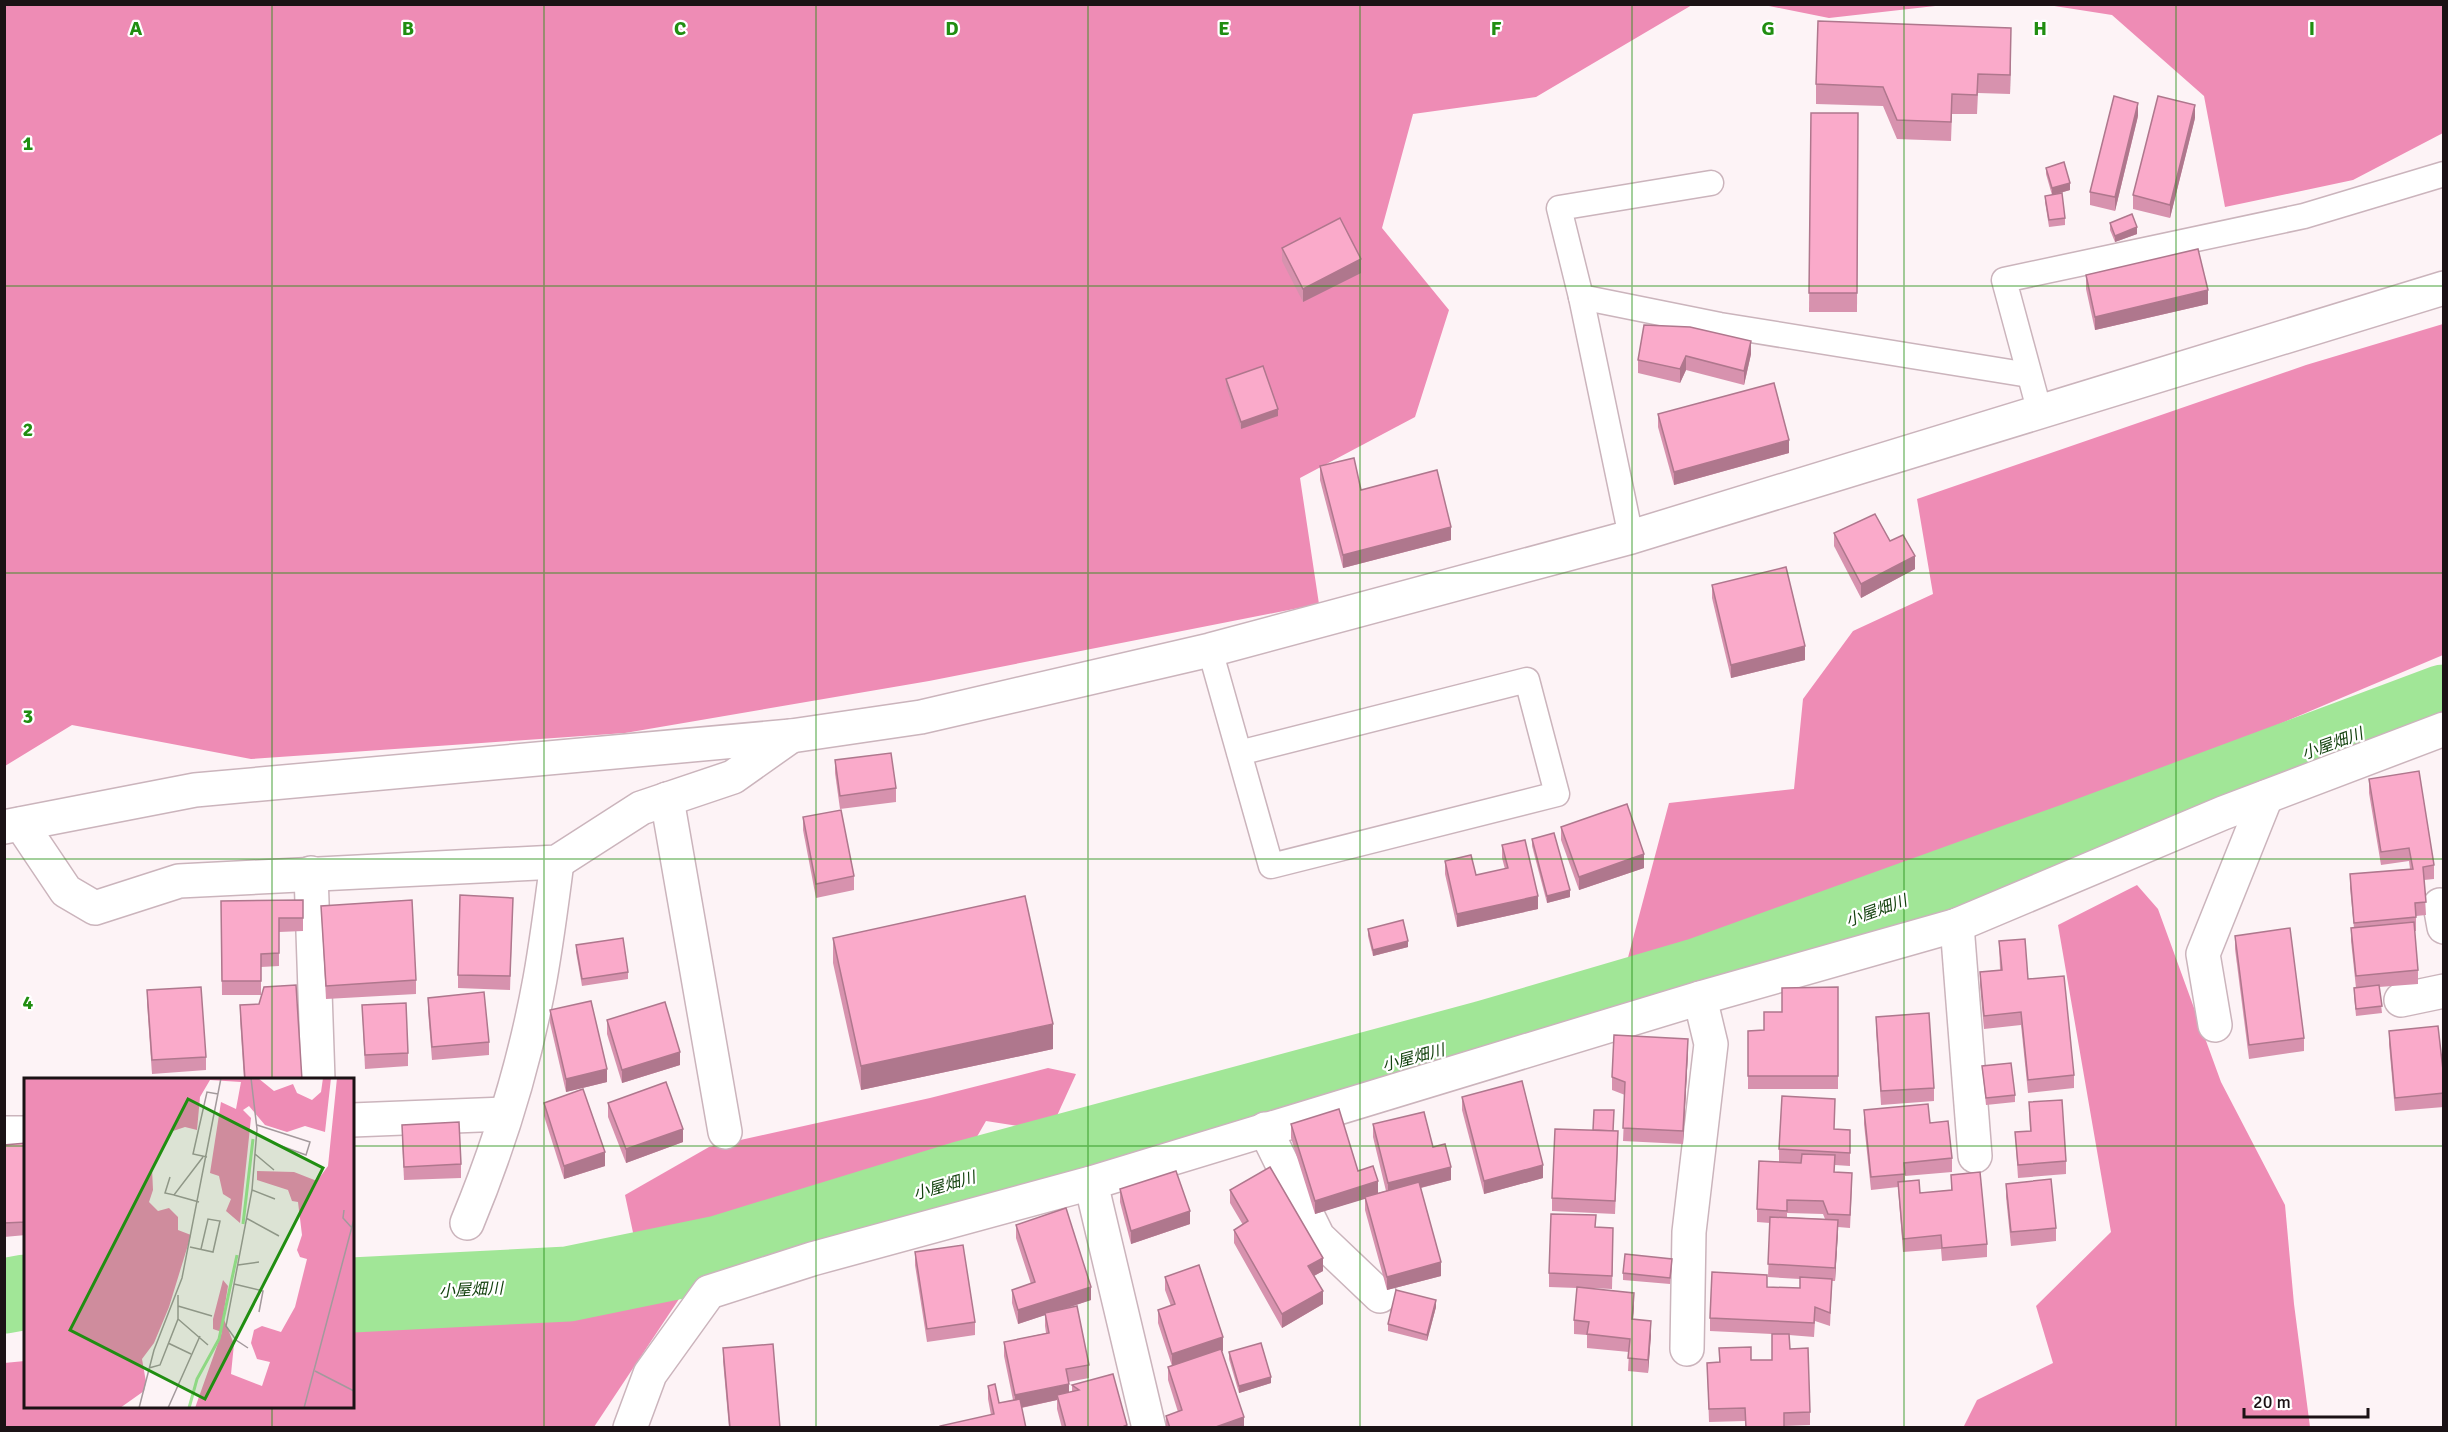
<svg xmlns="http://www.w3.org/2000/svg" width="2448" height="1432" viewBox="0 0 2448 1432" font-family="Signika,'Noto Sans JP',sans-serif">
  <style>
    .forest { fill: #ee8cb5 }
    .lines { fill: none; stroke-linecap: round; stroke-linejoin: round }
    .river { stroke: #a1e697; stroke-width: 75 }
    .lane-casing { stroke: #cbb4bc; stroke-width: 27 }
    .street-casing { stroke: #cbb4bc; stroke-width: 36 }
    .secondary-casing { stroke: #cbb4bc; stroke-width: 36 }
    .lane { stroke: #fff; stroke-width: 24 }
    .street { stroke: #fff; stroke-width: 33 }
    .secondary { stroke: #fff; stroke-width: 33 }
    .wall { fill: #d792ae; fill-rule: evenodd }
    .shaded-wall { fill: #af778d }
    .building { fill: #faaaca; stroke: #af778d; stroke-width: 1.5 }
    .grid { fill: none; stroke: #208e11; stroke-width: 1.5; stroke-opacity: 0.55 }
    .labels { text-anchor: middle; stroke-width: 4.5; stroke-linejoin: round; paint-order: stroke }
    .water-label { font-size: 16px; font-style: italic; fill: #13420e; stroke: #fff }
    .inset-river { fill: none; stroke: #a1e697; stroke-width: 3 }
    .inset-road { fill: none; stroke: #a3999c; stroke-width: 1.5 }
    .view { fill: #208e11; fill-opacity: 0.15; stroke: #208e11; stroke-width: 3 }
    .inset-edge { fill: none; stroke: #1b1215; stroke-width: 3 }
    .grid-label { font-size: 20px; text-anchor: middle; font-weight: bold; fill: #208e11; stroke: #fff; stroke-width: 4.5; stroke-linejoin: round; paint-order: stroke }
  </style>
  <rect width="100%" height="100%" fill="#fdf3f6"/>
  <g class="forest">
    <path d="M5,5h1687l-156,92 -123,17 -31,114 67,82 -34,107 -115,61 19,126 -390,77 -304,52 -374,26 -179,-34 -67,41z"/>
    <path d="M1764,5v-1l180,1 -115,13z"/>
    <path d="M2048,5h395v128l-90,47 -128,27 -21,-111 -92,-81z"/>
    <path d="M2443,324v331l-218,92 -599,218 43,-162 125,-14 9,-90 50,-68 80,-37 -16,-95 389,-134z"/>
    <path d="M2137,885l21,24 63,173 64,123 9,99 16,123 -347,1 14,-28 76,-37 -17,-57 75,-74 -53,-307z"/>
    <path d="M1048,1068l28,6 -26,57 -64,-10 -23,40 -198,63 -86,75 -85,128h-589l-1,-64 21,-2 1,45h326l1,-82 239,-27 52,-13 -19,-89 84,-48 221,-49z"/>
  </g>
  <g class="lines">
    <g class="river">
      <path d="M352,1295l216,-11 151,-31 242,-74 524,-141 215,-63 374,-135 370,-138"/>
      <path d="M4,1296l22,-4"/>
    </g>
    <g class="lane-casing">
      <g id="lane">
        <path d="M1711,183l-152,25 22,89 139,28 309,50"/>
        <path d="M1581,297l50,240"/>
        <path d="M2040,413l-36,-133 300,-64 140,-42"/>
        <path d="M1210,650l61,216 286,-72 -30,-114 -288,73"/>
      </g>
    </g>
    <g class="street-casing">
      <g id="street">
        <path d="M667,799l58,333"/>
        <path d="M21,824l45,67 29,17 84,-27 378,-19 84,-54 92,-31 58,-41"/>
        <path d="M311,873l7,207"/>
        <path d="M2440,905l4,22"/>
        <path d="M1957,925l18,231"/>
        <path d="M2401,1000l43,-9"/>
        <path d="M2215,1025l-12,-71 63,-157"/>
        <path d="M352,1120l153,-6"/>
        <path d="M1265,1129l53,108 62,59"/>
        <path d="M4,1133h22"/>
        <path d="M1091,1183l58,245"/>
        <path d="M467,1223c32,-77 58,-161 73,-244 7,-39 12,-78 17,-117"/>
        <path d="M1687,1349l2,-117 22,-188 -11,-46"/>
        <path d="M630,1428l20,-54 59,-82 103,-33 279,-76 609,-185 257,-73 266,-112 221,-84"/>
      </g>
    </g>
    <g class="secondary-casing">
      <path id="secondary" d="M4,827l191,-37 596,-54 130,-19 289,-67 421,-113 813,-249"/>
    </g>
    <use href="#lane" class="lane"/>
    <use href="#street" class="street"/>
    <use href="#secondary" class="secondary"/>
  </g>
  <g class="wall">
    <path d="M2011,47l-1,47 -32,-1 -1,21h-25l-1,27 -54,-2 -14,-33 -67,-2v-20z"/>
    <path d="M1811,113h47l-1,199h-48z"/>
    <path d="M2138,116l-23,95 -25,-6v-13z"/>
    <path d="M2195,118l-25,100 -37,-9v-14z"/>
    <path d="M2046,168l24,22 -13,4 8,24v7l-16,2 -4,-25v-6l7,-1 -6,-21z"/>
    <path d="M2110,223l27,11 -22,8 -5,-12z"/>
    <path d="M1282,248l79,25 -58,29 -21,-41z"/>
    <path d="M2086,275l122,29 -113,26 -9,-41z"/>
    <path d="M1644,325l107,29 -7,31 -58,-15 -6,13 -42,-10v-13z"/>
    <path d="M1226,379l52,37 -37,13 -15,-43z"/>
    <path d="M1658,414l131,39 -115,32 -16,-58z"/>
    <path d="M1320,466l131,74 -108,28 -23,-88z"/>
    <path d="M1834,533l56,8 25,28 -54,29 -27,-52z"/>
    <path d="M1712,585l93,75 -74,18 -19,-80z"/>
    <path d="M835,760l61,28v14l-56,7 -5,-36z"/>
    <path d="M2369,779l65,86v14l-10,1 2,35 -10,1v15h-2l4,39v14l-39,3 3,26 -26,3 -2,-21v-7h2l-5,-47v-13h3l-4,-40v-14l60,-5 -1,-8 -28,4 -12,-72z"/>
    <path d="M803,817l51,59v14l-38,8 -13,-68z"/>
    <path d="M1561,827l83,41 -65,22 -18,-50z"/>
    <path d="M1532,839l38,58 -23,6 -15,-57z"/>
    <path d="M1502,845l36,64 -81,18 -12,-53v-13l31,14 29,-6 -3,-11z"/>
    <path d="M513,898l-3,92 -52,-2v-13z"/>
    <path d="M303,900v31l-24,1v34l-18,1v28h-39l-1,-94z"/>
    <path d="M321,906l95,74v14l-90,5z"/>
    <path d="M1368,929l40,18 -35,9 -5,-20z"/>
    <path d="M2235,936l69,102v13l-55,8 -14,-110z"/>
    <path d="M833,938l220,111 -192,41 -28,-127z"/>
    <path d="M1999,941l29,38 46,96v13l-46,5 -7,-68 -37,4 -4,-44v-13l20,-2z"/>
    <path d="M576,945l52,27v7l-46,7 -6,-34z"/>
    <path d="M1838,987v102h-90v-58l16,-1z"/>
    <path d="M147,990l59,67v13l-54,4 -5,-71z"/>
    <path d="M428,998l61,44v13l-57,5 -4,-49z"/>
    <path d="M259,1004l43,76h-58l-4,-61v-14z"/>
    <path d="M362,1005l46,48v13l-43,3z"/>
    <path d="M550,1010l57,72 -41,10 -16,-69z"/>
    <path d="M1876,1017l58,71v13l-53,4 -5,-75z"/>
    <path d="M607,1020l73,45 -58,18 -15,-49z"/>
    <path d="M2389,1031l55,48v28l-49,4 -6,-67z"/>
    <path d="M1688,1052l-5,92 -60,-3 2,-46 -13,-5v-13z"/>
    <path d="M1982,1066l33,29v7l-29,3z"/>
    <path d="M1462,1097l81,81 -59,16 -22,-84z"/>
    <path d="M2029,1102l37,59v13l-48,4 -3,-46 15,-1z"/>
    <path d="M544,1103l61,63 -41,13 -20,-63z"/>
    <path d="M608,1103l75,39 -57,21 -18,-46z"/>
    <path d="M1864,1110l66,13 22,35v14l-47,4v5l15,12 31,-3v-15l36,69v13l-45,4 -1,-12 -38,3 -5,-65 -27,3 -7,-66z"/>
    <path d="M1291,1124l67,47 20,22 8,-2 -13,-54v-13l60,23 18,33 -30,8 20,88 -54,14 -22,-80v-12l-50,16 -24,-76z"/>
    <path d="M1835,1129l15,1v36l-15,-1 -1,7 18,14 -2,42 -12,-1 -3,54h-3l-2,45 -15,-5 -1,16 -25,-2 1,14 20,63v13l-26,1v2h-38l-1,-7 -36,1 -2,-59 12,-1v-14l32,12h21v-26l-62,-3v-13l57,-31 33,1v-9l-32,-2 2,-54 -13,-1v-13l22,-47v-13zM1787,1213l36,1 2,5 -38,-2z"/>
    <path d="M1593,1130l20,1 5,14 -3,69 -63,-3v-13z"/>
    <path d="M402,1138l59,26v14l-57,2z"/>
    <path d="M26,1143v92l-22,2v-92z"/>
    <path d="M2006,1184l50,44v13l-45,5 -5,-49z"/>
    <path d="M1120,1189l70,35 -59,20 -11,-42z"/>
    <path d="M1230,1190l93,81 -9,5 9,28 -41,24 -48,-85v-13l9,-5 -13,-22z"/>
    <path d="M1016,1225l75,75 -27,9 25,56v13l-21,4 1,10 3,-1v-6l55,43h-65l-5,-19v-9l-66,15 -3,-16v-13l11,17 14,-3 -9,-44v-14l42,-9 -1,-7v-11l-27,9 -6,-21v-13l19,-6 -15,-46z"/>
    <path d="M1596,1227l17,14 -1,48 -22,-1 44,18 -1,14 18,15 -3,38 -20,-2 1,-19 -42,-4v-13l-13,-1v-14l3,-32 -28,-1v-14z"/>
    <path d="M915,1252l60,70v13l-48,7 -12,-77z"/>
    <path d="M1672,1265l-2,19 -47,-4v-7z"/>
    <path d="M1165,1277l58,74h-1l22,77h-78v-12l12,-4 -10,-32v-13l4,-1 -14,-43v-13l13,-4 -6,-16z"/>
    <path d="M1436,1307l-9,34 -39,-10v-7z"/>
    <path d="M723,1348l57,80h-51l-6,-67z"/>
    <path d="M1229,1352l42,31 -32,10 -10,-34z"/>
  </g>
  <g class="shaded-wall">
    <path d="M2011,28v19l-1,47v-19z"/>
    <path d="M2138,103v13l-23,95v-14z"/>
    <path d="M2195,105v13l-25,100v-13z"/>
    <path d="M2070,183v7l-18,5v-7z"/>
    <path d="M2137,227v7l-22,8v-6z"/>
    <path d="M1361,259v14l-58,29v-13z"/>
    <path d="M2208,290v14l-113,26v-13z"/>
    <path d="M1751,341v13l-7,31v-14z"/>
    <path d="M1686,356v14l-6,13v-14z"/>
    <path d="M1278,409v7l-37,13v-7z"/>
    <path d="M1789,440v13l-115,32v-13z"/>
    <path d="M1451,527v13l-108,28v-13z"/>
    <path d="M1915,556v13l-54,29v-14z"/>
    <path d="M1805,646v14l-74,18v-13z"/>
    <path d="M1644,854v14l-65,22v-13z"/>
    <path d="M1570,890v7l-23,6v-7z"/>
    <path d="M1538,896v13l-81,18v-13z"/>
    <path d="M1408,941v6l-35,9v-6z"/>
    <path d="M1053,1024v25l-192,41v-24z"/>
    <path d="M1688,1039v13l-5,92v-13z"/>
    <path d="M680,1052v13l-58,18v-13z"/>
    <path d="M607,1069v13l-41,10v-13z"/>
    <path d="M683,1129v13l-57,21v-14z"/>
    <path d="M605,1152v14l-41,13v-13z"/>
    <path d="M1543,1165v13l-59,16v-13z"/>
    <path d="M1451,1167v13l-63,16v-13z"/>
    <path d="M1378,1181v14l-63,19v-13z"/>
    <path d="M1190,1211v13l-59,20v-13z"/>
    <path d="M1838,1220v13l-3,48v-13z"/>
    <path d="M1323,1258v13l-15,8v-13z"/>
    <path d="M1441,1262v14l-54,14v-13z"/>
    <path d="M1091,1287v13l-73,24v-14z"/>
    <path d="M1323,1291v13l-41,24v-14z"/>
    <path d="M1634,1293v13l-2,27v-14z"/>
    <path d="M1436,1300v7l-9,34v-6z"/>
    <path d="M1651,1321v14l-3,38v-13z"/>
    <path d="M1223,1337v14l-51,17v-14z"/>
    <path d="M1271,1377v6l-32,10v-7z"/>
    <path d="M1069,1384v13l-12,-2v5l-42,9v-14z"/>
    <path d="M1244,1417v11h-31z"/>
  </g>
  <g class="building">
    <path d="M1818,21l193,7 -1,47 -32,-1 -1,21 -25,-1 -1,28 -54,-2 -14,-33 -67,-3z"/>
    <path d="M2114,96l24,7 -23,94 -25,-5z"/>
    <path d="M2158,96l37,9 -25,100 -37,-10z"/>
    <path d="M1811,113h47l-1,180h-48z"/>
    <path d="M2064,162l6,21 -18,5 -6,-20z"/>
    <path d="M2062,193l3,25 -16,2 -4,-24z"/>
    <path d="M2132,214l5,13 -22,9 -5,-13z"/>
    <path d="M1340,218l21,41 -58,30 -21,-41z"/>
    <path d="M2198,249l10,41 -113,27 -9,-42z"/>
    <path d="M1644,325l46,2 61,14 -7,30 -58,-15 -6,13 -42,-9z"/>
    <path d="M1263,366l15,43 -37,13 -15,-43z"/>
    <path d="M1774,383l15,57 -115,32 -16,-58z"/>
    <path d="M1354,458l7,32 76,-20 14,57 -108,28 -23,-89z"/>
    <path d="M1875,514l15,27 13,-6 12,21 -54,28 -27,-51z"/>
    <path d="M1786,567l19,79 -74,19 -19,-80z"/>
    <path d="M891,753l5,35 -56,8 -5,-36z"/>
    <path d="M2419,771l15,94 -11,2 3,35 -11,1 1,14 -62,6 -4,-49 63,-5 -4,-21 -28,4 -12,-73z"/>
    <path d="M1627,804l17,50 -65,23 -18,-50z"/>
    <path d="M841,810l13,66 -38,8 -13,-67z"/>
    <path d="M1554,833l16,57 -23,6 -15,-57z"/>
    <path d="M1525,840l13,56 -81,18 -12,-53 26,-6 5,20 32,-7 -6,-23z"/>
    <path d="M460,895l53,3 -3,78 -52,-1z"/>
    <path d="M1025,896l28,128 -192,42 -28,-128z"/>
    <path d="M303,900v18h-24v35l-18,1v27h-39l-1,-80z"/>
    <path d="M412,900l4,80 -90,6 -5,-80z"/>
    <path d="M1403,920l5,21 -35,9 -5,-21z"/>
    <path d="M2414,922l4,48 -62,6 -5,-48z"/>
    <path d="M2290,928l14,110 -55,7 -14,-109z"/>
    <path d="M623,938l5,34 -46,7 -6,-34z"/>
    <path d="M2025,939l3,40 36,-3 10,99 -46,5 -7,-68 -37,4 -4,-44 22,-2 -3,-29z"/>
    <path d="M296,985l6,95h-57l-5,-75 19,-1 5,-17z"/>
    <path d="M2379,985l3,21 -26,3 -2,-21z"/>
    <path d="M201,987l5,70 -54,3 -5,-70z"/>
    <path d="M1838,987v89h-90v-45l16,-1v-18h18v-24z"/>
    <path d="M484,992l5,50 -57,5 -4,-49z"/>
    <path d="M591,1001l16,68 -41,10 -16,-69z"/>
    <path d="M665,1002l15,50 -58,18 -15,-50z"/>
    <path d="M406,1003l2,50 -43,2 -3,-50z"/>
    <path d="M1929,1013l5,75 -53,3 -5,-74z"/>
    <path d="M2438,1026l6,53v14l-49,5 -6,-67z"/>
    <path d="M1614,1035l74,4 -5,92 -60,-3 2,-46 -13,-5z"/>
    <path d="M2011,1063l4,32 -29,3 -4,-32z"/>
    <path d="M1522,1081l21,84 -59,16 -22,-84z"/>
    <path d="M666,1082l17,47 -57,20 -18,-46z"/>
    <path d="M583,1089l22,63 -41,14 -20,-63z"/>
    <path d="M1782,1096l53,3 -1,30 16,1v23l-71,-4z"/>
    <path d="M2062,1100l4,61 -48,4 -3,-33 16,-1 -2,-29z"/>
    <path d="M1928,1104l2,19 18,-2 4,37 -48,5 1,11 -34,3 -7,-67z"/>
    <path d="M1339,1109l19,62 15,-5 5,15 -63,20 -24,-77z"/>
    <path d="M1594,1110h20l-1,21 -20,-1z"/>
    <path d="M1424,1112l9,35 12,-3 6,23 -63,16 -15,-59z"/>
    <path d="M459,1122l2,42 -57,3 -2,-42z"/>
    <path d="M1555,1129l63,2 -3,70 -63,-3z"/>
    <path d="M26,1143v79l-22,1v-78z"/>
    <path d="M1802,1154l33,1 -1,17 18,1 -2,42 -22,-1 -5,-13 -36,-1v11l-30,-2 2,-48 42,2z"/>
    <path d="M1270,1167l53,91 -15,8 15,25 -41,23 -48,-84 14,-9 -18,-31z"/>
    <path d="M1176,1171l14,40 -59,20 -11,-42z"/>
    <path d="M1980,1172l7,72 -45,4 -1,-13 -38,4 -5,-57 21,-2 1,13 32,-3 -1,-15z"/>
    <path d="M2051,1179l5,49 -45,4 -5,-48z"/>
    <path d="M1419,1182l22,80 -54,15 -22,-80z"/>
    <path d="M1066,1208l25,79 -73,23 -6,-20 23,-8 -19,-57z"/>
    <path d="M1551,1214l45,1 -1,12 18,1 -1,48 -63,-3z"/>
    <path d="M1770,1217l68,3 -3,48 -67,-4z"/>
    <path d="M963,1245l12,77 -48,7 -12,-77z"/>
    <path d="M1625,1254l47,5 -2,19 -47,-5z"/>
    <path d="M1199,1265l24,72 -51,17 -14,-44 17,-6 -10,-27z"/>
    <path d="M1712,1272l55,3v12l33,1v-11l32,2 -2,34 -15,-6 -1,16 -104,-5z"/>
    <path d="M1577,1287l57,6 -2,26 19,2 -3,39 -20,-2 2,-19 -43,-5 2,-12 -15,-2z"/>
    <path d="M1396,1290l40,10 -9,35 -39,-11z"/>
    <path d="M1077,1306l12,59 -23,4 3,15 -54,11 -11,-53 45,-9 -4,-20z"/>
    <path d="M1772,1334h17l1,15 18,-1 2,64 -26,1v15h-38l-1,-20 -36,1 -2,-46 13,-1 -1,-14 32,-1v13h21z"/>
    <path d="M1261,1343l10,34 -32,9 -10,-34z"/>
    <path d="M773,1344l7,84h-50l-7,-80z"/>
    <path d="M1221,1349l23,68 -31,11h-43l-4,-12 16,-6 -14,-43z"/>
    <path d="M1113,1374l14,51 -7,3h-54l-9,-33 22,-5 -7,-5z"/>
    <path d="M995,1384l4,19 21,-4 6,29h-86v-2l54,-12 -6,-28z"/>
  </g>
  <path class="grid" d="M272,4v1076M544,4v1424M816,4v1424M1088,4v1424M1360,4v1424M1632,4v1424M1904,4v1424M2176,4v1424M4,286h2440M4,573h2440M4,859h2440M4,1146h22M352,1146h2092M272,1406v22"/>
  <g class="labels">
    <g class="water-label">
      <text transform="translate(2332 743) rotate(-20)" y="6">小屋畑川</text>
      <text transform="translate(1876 910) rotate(-20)" y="6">小屋畑川</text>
      <text transform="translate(1413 1057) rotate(-15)" y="6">小屋畑川</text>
      <text transform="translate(944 1185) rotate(-16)" y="6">小屋畑川</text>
      <text transform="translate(471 1289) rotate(-3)" y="6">小屋畑川</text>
    </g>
  </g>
  <g transform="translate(24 1078)">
    <rect width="330" height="330" fill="#fdf3f6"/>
    <path d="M0,0h234l16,13 19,-7 4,9 15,7 9,-8 2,-14h8l-6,54 -20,-6 -18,6 -22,-7 -16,-19 -6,4 8,8 -11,105 -14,-12 5,-12 -8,-5 -4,-18 -9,-3 11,-71 15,7 5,-27 -31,-2 -10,17 -3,33 -12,-3 -12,4 -7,9 -14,28 1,22 -4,12 9,9 11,-3 9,9v13l13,5 -22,72 -15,36 -12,16 4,23 -2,9 -24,17h-96zM313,0h17v330h-159l27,-76 -9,-3v-10l10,-39 5,6 -5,31 11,27 -3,30 31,12 8,-24 -13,-3 -6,-16 3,-13 8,-4 19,6 14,-25 12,-48 -7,-2 -3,-7 5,-15 -4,-33 -6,-1 -4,-11 -31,-10v-9l37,1 23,9 11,-15z" fill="#ee8cb5"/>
    <path class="inset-river" d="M219,146l10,-85M165,330l8,-29 22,-40 18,-84"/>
    <path class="inset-road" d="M233,47l53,17 -4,13 -33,-12M231,76l19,16M183,79l-14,-3 14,-62 11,2M146,99l-5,16 9,2 29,-38M228,112l23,9M150,117l25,7M320,132l-1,8 9,10M222,140l33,18M166,169l23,5 7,-31 -12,-2 -7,30M214,187l21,-3M210,206l29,7 -4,21M154,228l34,10M154,241l30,26M144,265l23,11M224,270l-12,-8 -10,-14 26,-136 5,-61 -6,-51M125,290l11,-3 18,-46v-24M291,293l39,20M115,330l15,-58 28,-72 39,-200M144,330l32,-72M280,330l50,-189"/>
    <path class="view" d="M164,21l135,69 -118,231 -135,-69z"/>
    <rect width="330" height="330" class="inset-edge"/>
  </g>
  <g class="grid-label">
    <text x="136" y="35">A</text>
    <text x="408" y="35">B</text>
    <text x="680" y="35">C</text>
    <text x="952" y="35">D</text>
    <text x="1224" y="35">E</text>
    <text x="1496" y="35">F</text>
    <text x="1768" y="35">G</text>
    <text x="2040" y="35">H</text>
    <text x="2312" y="35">I</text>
    <text x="28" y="150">1</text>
    <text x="28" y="436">2</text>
    <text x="28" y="723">3</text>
    <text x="28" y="1009">4</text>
  </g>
  <rect width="2448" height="1432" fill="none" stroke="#1b1215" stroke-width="12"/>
  <path d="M2244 1408v9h124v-9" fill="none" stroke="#1b1215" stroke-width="3"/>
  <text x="2253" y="1408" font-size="18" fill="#1b1215" stroke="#ffffff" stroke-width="4.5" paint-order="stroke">20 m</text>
</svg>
